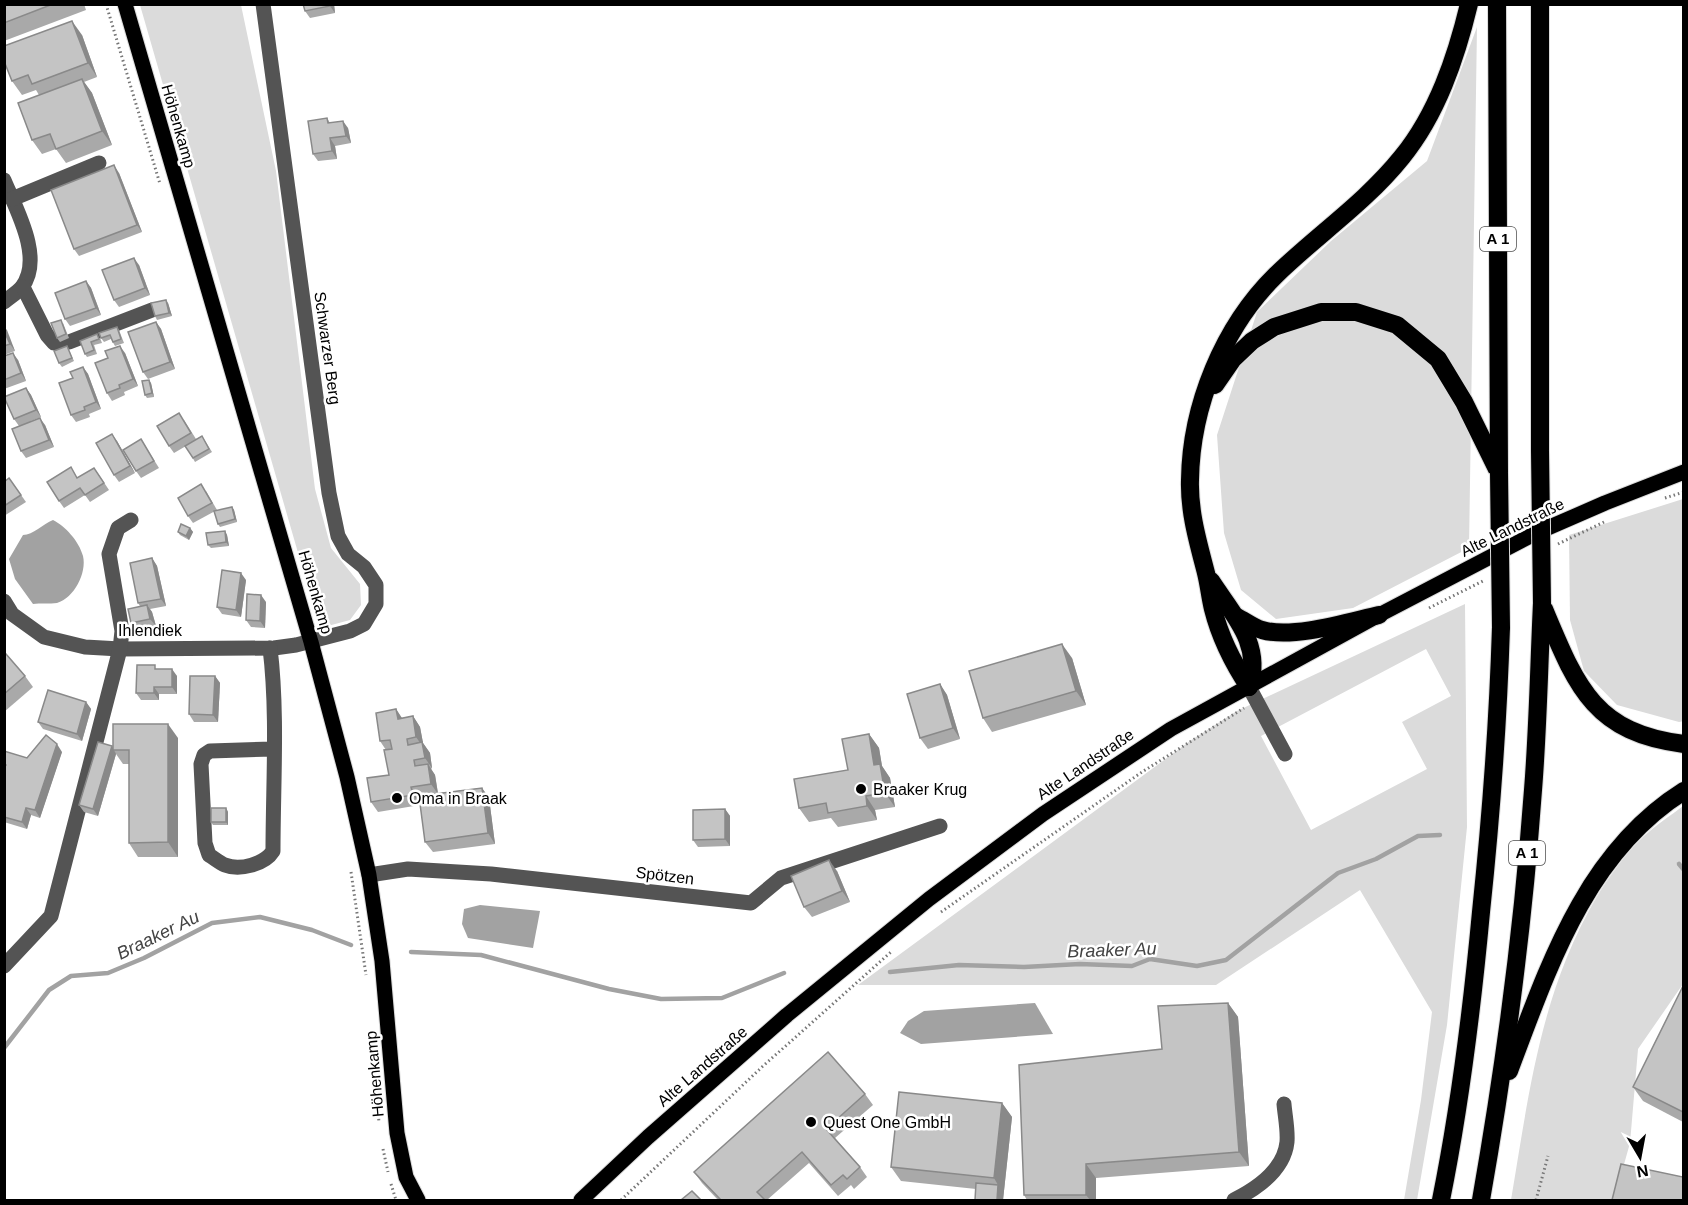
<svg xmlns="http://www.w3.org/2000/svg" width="1688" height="1205" viewBox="0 0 1688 1205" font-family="Helvetica,sans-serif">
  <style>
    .green { fill: #dbdbdb; fill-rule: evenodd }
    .water { fill: #a2a2a2 }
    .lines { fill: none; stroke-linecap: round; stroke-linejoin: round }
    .stream { stroke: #a2a2a2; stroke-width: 4.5 }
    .major-casing { stroke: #dbdbdb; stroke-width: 17 }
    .highway-casing { stroke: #dbdbdb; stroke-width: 20 }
    .path { stroke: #767676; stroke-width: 3; stroke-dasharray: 1.5 3; stroke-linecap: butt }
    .minor { stroke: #545454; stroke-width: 15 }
    .major { stroke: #000; stroke-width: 15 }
    .highway { stroke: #000; stroke-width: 18 }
    .highway-bridge-casing { stroke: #dbdbdb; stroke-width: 20; stroke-linecap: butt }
    .highway-bridge { stroke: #000; stroke-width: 18 }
    .wall { fill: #a9a9a9 }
    .shaded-wall { fill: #898989 }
    .building { fill: #c4c4c4; stroke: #898989; stroke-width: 1.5 }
    .poi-dot { fill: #000; stroke: #fff; stroke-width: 2 }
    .labels { text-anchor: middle; stroke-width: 5; stroke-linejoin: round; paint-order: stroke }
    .shield { fill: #fff; stroke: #4c4c4c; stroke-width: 1.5 }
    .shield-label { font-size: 15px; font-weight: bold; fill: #000 }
    .street-label { font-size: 16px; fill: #000; stroke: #fff }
    .poi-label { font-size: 16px; fill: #000; stroke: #fff; text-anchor: start }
    .water-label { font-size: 18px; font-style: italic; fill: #434343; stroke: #fff }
  </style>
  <rect width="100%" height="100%" fill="#fff"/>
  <g class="green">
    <path d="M140,5h101l35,166 39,318 16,59 29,36 1,21 -11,15 -26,7 -19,-50z"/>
    <path d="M1477,27l-8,521 -116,60 -77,11 -35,-29 -17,-57 -7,-98 40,-123 74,-71 96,-80z"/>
    <path d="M1683,499l1,222 -5,1 -62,-17 -33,-34 -14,-51 -1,-85z"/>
    <path d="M1465,604l2,223 -20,198 -30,175h-13l17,-100 11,-88 -72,-122 -144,95h-358l332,-244 47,-30zM1426,649l25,47 -49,26 25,47 -116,61 -50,-94z"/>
    <path d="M1683,806v178l-45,65 -8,94 -16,57h-103c18,-106 29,-206 85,-302 13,-21 29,-44 47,-61 13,-12 27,-21 40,-31z"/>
  </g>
  <g class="water">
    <path d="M53,520c12,6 26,21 30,36 4,17 -9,42 -26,47 -7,1 -17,0 -24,1l-18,-25 -6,-20 14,-24c10,0 20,-11 30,-15z"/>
    <path d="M480,905l60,6 -7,37 -65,-10 -6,-14 2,-15z"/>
    <path d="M1035,1003l18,31 -132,10 -21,-11 8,-12 16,-10z"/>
  </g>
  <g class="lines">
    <g class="stream">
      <path d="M1679,864l5,6"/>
      <path d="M411,952l70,3 128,34 52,10 61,-1 62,-25"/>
      <path d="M890,972l69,-7 65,2 56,-3 52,2 18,-7 47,7 29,-6 112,-87 38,-14 42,-23 22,-1"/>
      <path d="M4,1048l45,-58 22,-14 37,-3 36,-15 68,-35 48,-6 52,13 39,15"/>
    </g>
    <g class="major-casing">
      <g id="major">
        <path d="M125,4l186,638 36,135 22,98 13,86 15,172 9,44 12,23"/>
        <path d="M581,1200l67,-63 139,-122 142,-116 114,-85 128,-85 208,-114 157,-82 69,-30 79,-31"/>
      </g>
    </g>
    <g class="highway-casing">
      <g id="highway">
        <path d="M1497,4l2,469"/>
        <path d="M1215,385l18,-26 19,-18 22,-14 47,-15h35l41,13 41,34 26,43 33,67"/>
        <path d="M1540,451v-447"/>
        <path d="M1211,581c22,34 52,63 38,106"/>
        <path d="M1544,609c32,76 49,124 140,135"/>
        <path d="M1237,617c8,4 17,11 25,13 31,9 86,-8 117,-15"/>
        <path d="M1249,687c-16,-24 -29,-50 -36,-78 -3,-12 -4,-24 -7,-36 -8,-31 -17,-61 -16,-93 1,-74 33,-153 86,-205 41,-40 89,-72 126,-118 35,-43 54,-99 67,-153"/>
        <path d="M1509,1071c39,-103 76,-218 175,-280"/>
        <path d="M1441,1200c19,-94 31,-191 40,-288 10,-95 17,-189 20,-285"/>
        <path d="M1481,1200c24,-136 42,-272 52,-410 5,-62 6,-125 9,-187"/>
      </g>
    </g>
    <g class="path">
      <path d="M106,4l54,180"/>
      <path d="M1665,498l19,-6"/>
      <path d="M1558,544l46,-22"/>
      <path d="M1429,608l56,-28"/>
      <path d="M351,872l15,103"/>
      <path d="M941,912l201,-140 102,-64"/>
      <path d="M376,1092l3,30"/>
      <path d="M383,1149l5,23"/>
      <path d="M391,1184l5,16"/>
      <path d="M621,1200l141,-133 129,-115"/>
      <path d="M1536,1200l12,-44"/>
    </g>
    <g class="minor">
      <path d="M4,180c12,29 40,78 18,107 -4,5 -12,10 -18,15"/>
      <path d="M12,199l87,-36"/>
      <path d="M23,287l24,48 7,8 15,-1 83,-32"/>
      <path d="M4,601l8,13 32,23 41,10 35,2 154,-1 22,-3 54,-14 14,-7 12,-20v-19l-12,-18 -16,-13 -10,-18 -9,-43 -66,-489"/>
      <path d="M270,648c8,65 3,137 3,203 -8,13 -33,20 -48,14 -5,-2 -11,-7 -16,-10l-4,-12 -4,-79 3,-9 6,-4 63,-2"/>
      <path d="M1249,687l36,67"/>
      <path d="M369,875l39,-6 83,5 260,29 30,-25 159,-52"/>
      <path d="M4,966l47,-50 69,-267 2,-18 -13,-77 9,-26 13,-8"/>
      <path d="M1234,1200c22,-11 50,-30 53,-58 1,-12 -2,-26 -3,-38"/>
    </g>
    <use href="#major" class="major"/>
    <use href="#highway" class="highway"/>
    <g class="highway-bridge-casing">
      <g id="highway-bridge">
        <path d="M1540,451l2,152"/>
        <path d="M1499,473l2,154"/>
      </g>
    </g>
    <use href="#highway-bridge" class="highway-bridge"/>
  </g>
  <g class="wall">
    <path d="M4,4h80l2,6 -82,31z"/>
    <path d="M334,4l1,9 -25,5 -5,-7z"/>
    <path d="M82,35l15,42 -13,5 8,11 20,52 -46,18 -10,-14 -14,5 -10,-14 7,-45 -3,-5 -14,5 -10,-14z"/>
    <path d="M327,118l3,5 18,5 3,15 -16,3 2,13 -19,2 -5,-7z"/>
    <path d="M119,173l23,59 -63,24 -5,-7z"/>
    <path d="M139,265l11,30 -31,12 -5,-7z"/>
    <path d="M86,281l5,7 10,27 -31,11 -5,-7z"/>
    <path d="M168,303l4,13 -15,4 -2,-4z"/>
    <path d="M156,322l5,7 14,40 -27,10 -5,-7z"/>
    <path d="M63,323l6,15 -9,4 -3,-4z"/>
    <path d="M4,327l11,24 -11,4z"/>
    <path d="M117,327l2,3 5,13 -9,3 -4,-7 -7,3 -3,-4z"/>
    <path d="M100,338l2,5 -8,2 3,9 -10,3 -2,-3 -5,-13z"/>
    <path d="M69,350l5,11 -12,6 -3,-4z"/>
    <path d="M125,353l13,33 -14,6 1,3 -13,6 -5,-8z"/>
    <path d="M4,356l14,4 8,21 -22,8z"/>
    <path d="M83,367l5,7 13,35 -12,5 1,3 -14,5 -5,-7 2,-37z"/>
    <path d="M151,383l3,14 -7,1 -2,-3z"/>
    <path d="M26,388l5,7 10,22 -10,4 14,4 9,22 -28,11 -5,-7 -2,-25 -5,-7z"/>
    <path d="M184,420l12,19 6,-3 10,16 -17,10 -9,-16 -12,7 -5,-7z"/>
    <path d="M141,439l18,29 -18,10 -5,-7z"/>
    <path d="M117,441l18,32 -16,9 -5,-7z"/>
    <path d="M99,475l10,15 -19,12 -5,-7 -21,13 -5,-7 19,-23z"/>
    <path d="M9,478l17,24 -22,14v-34z"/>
    <path d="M206,491l11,19 -24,13 -5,-7z"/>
    <path d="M232,507l2,3 3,12 -17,5 -2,-3z"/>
    <path d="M190,528l3,4 -4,8 -9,-5 -2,-3z"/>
    <path d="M225,531l2,4 2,11 -18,2 -3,-3z"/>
    <path d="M152,558l5,8 9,40 -16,3 2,3 4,14 -20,4 -5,-7 9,-17 -2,-3z"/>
    <path d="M246,580l-5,37 -19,-3 -5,-7z"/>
    <path d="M266,602l-1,26 -14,-1 -5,-7z"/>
    <path d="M4,655l21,21 8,11 -29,25z"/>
    <path d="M1072,658l14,47 -94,27 -9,-14z"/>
    <path d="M158,669l19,7v18h-18v6h-18l-5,-7z"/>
    <path d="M215,676l5,7 -2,39h-24l-5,-8z"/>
    <path d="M940,684l7,11 13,44 -32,10 -8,-11z"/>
    <path d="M86,702l5,7 -9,32 -39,-12 -5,-7z"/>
    <path d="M396,709l6,9 11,-2 7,11 3,16 7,10 2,15 -1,1 4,6 3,18 44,-5 7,10 6,46 -62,8 -8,-10 -6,-45 1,8 -42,7 -7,-10 18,-27 -3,-25 -6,-9z"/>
    <path d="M869,734l10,14 3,18 8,12 5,29 -20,3 2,10 -39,7 -7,-9 -22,4 -10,-14 49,-38z"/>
    <path d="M178,738v119h-40l-9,-14v-79h-6l-7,-10 -18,62 -14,-4 -5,-7 33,-59 1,2z"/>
    <path d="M4,751l23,7 35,-6 -22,66 -9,-3 -4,14 -23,-7z"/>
    <path d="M226,808l2,4v13h-15l-2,-3z"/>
    <path d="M725,809l5,7v30l-32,1 -5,-7z"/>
    <path d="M837,871l13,31 -38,15 -8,-10z"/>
    <path d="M1683,986v136l-40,-21 -10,-14z"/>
    <path d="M1228,1003l10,14 11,149 -153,12v22h-69l-3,-5 138,-146z"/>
    <path d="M865,1094l8,11 -38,33 25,29 7,10 -13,12 -3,-4 -13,11 -29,-33 -42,37h-49l-16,-17 -8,-11z"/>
    <path d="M1002,1103l10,14 -9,83h-28l1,-11 -75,-8 -10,-14z"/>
  </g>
  <g class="shaded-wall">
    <path d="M330,4h4l1,9 -5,-7z"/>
    <path d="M72,21l10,14 15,42 -9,-14z"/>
    <path d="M82,79l10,14 20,52 -10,-14z"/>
    <path d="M343,121l5,7 3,15 -5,-7z"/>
    <path d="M330,138l5,8 2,13 -5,-8z"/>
    <path d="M114,165l5,8 23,59 -5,-7z"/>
    <path d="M134,258l5,7 11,30 -5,-7z"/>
    <path d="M86,281l5,7 10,27 -5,-7z"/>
    <path d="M166,300l2,3 4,13 -3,-3z"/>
    <path d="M156,322l5,7 14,40 -5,-7z"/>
    <path d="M4,327l3,3 8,21 -5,-7 -6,-13z"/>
    <path d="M120,346l5,7 13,33 -5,-7z"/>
    <path d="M13,353l5,7 8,21 -5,-8z"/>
    <path d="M83,367l5,7 13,35 -5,-7z"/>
    <path d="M149,380l2,3 3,14 -2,-4z"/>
    <path d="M26,388l5,7 10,22 -5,-7z"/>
    <path d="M40,418l5,7 9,22 -5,-7z"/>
    <path d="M112,434l5,7 18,32 -5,-7z"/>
    <path d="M232,507l2,3 3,12 -2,-3z"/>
    <path d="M190,528l3,4 -4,8 -3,-4z"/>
    <path d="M225,531l2,4 2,11 -3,-4z"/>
    <path d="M152,558l5,8 9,40 -5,-7z"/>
    <path d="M241,573l5,7 -5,37 -5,-7z"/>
    <path d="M261,595l5,7 -1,26 -5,-7z"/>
    <path d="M147,605l5,7 4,14 -6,-7z"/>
    <path d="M1062,644l10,14 14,47 -10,-14z"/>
    <path d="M172,669l5,7v18l-5,-7z"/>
    <path d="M215,676l5,7 -2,39 -5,-7z"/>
    <path d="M940,684l7,11 13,44 -7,-11z"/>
    <path d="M154,687l5,7v6l-5,-7z"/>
    <path d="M86,702l5,7 -9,32 -5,-7z"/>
    <path d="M396,709l7,11 -5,-1z"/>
    <path d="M413,716l7,11 3,16 7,10 2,15 -7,-10 -2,-11 -7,-10z"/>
    <path d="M168,724l10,14v119l-10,-15z"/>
    <path d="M869,734l10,14 3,18 8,12 5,29 -10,-14 -11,-28z"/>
    <path d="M57,744l5,8 -22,66 -5,-8z"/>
    <path d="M112,746l4,8 -18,62 -5,-7z"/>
    <path d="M428,764l7,11 3,19 -7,-10z"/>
    <path d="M411,787l8,11 1,7 -7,-10z"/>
    <path d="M482,788l7,10 6,46 -7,-11z"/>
    <path d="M866,796l9,14 2,10 -10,-14z"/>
    <path d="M26,808l5,7 -4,14 -5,-7z"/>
    <path d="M226,808l2,4v13l-2,-3z"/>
    <path d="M725,809l5,7v30l-5,-7z"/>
    <path d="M829,860l8,11 13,31 -8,-11z"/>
    <path d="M1228,1003l10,14 11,149 -10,-14z"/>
    <path d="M1002,1103l10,14 -9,83h-6l1,-15 -4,-7z"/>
    <path d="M1086,1164l10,14v22h-6l-4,-5z"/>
  </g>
  <g class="building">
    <path d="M4,4h49l-49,19z"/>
    <path d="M303,4h27v2l-25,5z"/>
    <path d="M72,21l16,42 -56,21 -4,-9 -16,6 -8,-20v-15z"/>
    <path d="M82,79l20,52 -46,18 -6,-15 -18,6 -14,-37z"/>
    <path d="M327,118l1,5 15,-2 3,15 -16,2 2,13 -19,3 -5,-33z"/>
    <path d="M114,165l23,60 -63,24 -23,-59z"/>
    <path d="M134,258l11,30 -31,12 -12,-30z"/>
    <path d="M86,281l10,27 -31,11 -10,-26z"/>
    <path d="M166,300l3,13 -14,3 -4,-13z"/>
    <path d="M61,320l5,14 -9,4 -6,-15z"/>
    <path d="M156,322l14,40 -27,10 -15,-40z"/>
    <path d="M117,327l4,12 -8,3 -3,-7 -9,3 -2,-5z"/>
    <path d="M4,331l6,13 -6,2z"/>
    <path d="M97,334l2,5 -8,3 3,8 -9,4 -5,-13z"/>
    <path d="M67,346l5,12 -13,5 -5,-12z"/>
    <path d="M120,346l13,33 -14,6 1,3 -13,5 -12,-30 13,-5 -3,-7z"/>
    <path d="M13,353l8,20 -17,7v-24z"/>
    <path d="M83,367l13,35 -12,5 1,3 -14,5 -12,-32 14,-5 -3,-6z"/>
    <path d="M149,380l3,13 -7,2 -3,-14z"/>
    <path d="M26,388l10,22 -22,9 -10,-22z"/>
    <path d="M179,413l12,20 -22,13 -12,-20z"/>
    <path d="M40,418l9,22 -28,11 -9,-22z"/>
    <path d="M112,434l18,32 -16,9 -18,-32z"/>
    <path d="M202,436l7,13 -16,9 -8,-12z"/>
    <path d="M141,439l13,22 -18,10 -13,-21z"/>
    <path d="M71,467l6,11 17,-10 10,15 -19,12 -5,-7 -21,13 -12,-19z"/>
    <path d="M9,478l12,17 -17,11v-24z"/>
    <path d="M201,484l11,19 -24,13 -10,-18z"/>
    <path d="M232,507l3,12 -17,5 -4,-13z"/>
    <path d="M181,524l9,4 -4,8 -8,-4z"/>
    <path d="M225,531l1,11 -18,3 -2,-12z"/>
    <path d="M152,558l9,41 -23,4 -8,-40z"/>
    <path d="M222,570l19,3 -5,37 -19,-3z"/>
    <path d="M247,594l14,1 -1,26 -14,-1z"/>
    <path d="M147,605l3,14 -19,4 -3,-14z"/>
    <path d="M1062,644l14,47 -93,27 -14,-47z"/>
    <path d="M6,654l19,22 -21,18v-39z"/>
    <path d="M137,665h18v4h17v18h-18v6h-18z"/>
    <path d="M190,676h25l-2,39 -24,-1z"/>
    <path d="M940,684l13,44 -33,10 -13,-44z"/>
    <path d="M48,690l38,12 -9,32 -39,-12z"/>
    <path d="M396,709l2,10 15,-3 3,21 -9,2 1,6 14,-3 3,16 -11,2 1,6 13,-2 3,20 -20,3 2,8 -42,7 -4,-24 22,-3 -5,-25 8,-1 -2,-9 -10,1 -4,-28z"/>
    <path d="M113,724h55v118l-39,1v-93h-16z"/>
    <path d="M869,734l5,31 6,-1 5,29 -19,3 1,10 -39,7 -2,-10 -27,5 -5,-29 54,-9 -6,-31z"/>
    <path d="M46,735l11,9 -22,66 -9,-2 -4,14 -18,-5v-49l2,-3 -2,-1v-13l23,7z"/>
    <path d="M98,742l14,4 -19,63 -14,-4z"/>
    <path d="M482,788l6,45 -63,9 -6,-46z"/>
    <rect x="211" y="808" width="15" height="14"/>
    <path d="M725,809v30l-32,1v-30z"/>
    <path d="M829,860l13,31 -38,16 -13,-31z"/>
    <path d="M1683,986v126l-50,-25z"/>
    <path d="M1228,1003l11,149 -153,12v31h-62l-5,-130 143,-16 -4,-43z"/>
    <path d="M828,1052l37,42 -39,35 34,38 -13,12 -4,-4 -12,10 -29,-33 -45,40 8,8h-44l-27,-28z"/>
    <path d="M899,1092l103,11 -8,75 -103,-11z"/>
    <path d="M1621,1164l62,13v23h-71z"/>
    <path d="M976,1183l22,2 -1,15h-22z"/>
    <path d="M692,1191l9,9h-20z"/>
  </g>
  <g class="poi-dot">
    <circle cx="861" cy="789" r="6"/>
    <circle cx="397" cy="798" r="6"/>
    <circle cx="811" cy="1122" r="6"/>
  </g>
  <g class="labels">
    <g class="shield">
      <rect x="1480" y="227" width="36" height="24" rx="4.5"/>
      <rect x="1509" y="841" width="36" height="24" rx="4.5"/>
    </g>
    <g class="shield-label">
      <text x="1498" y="244">A 1</text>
      <text x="1527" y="858">A 1</text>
    </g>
    <g class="street-label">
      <text transform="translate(179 126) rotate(74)" y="6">Höhenkamp</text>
      <text transform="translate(328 348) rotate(82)" y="6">Schwarzer Berg</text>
      <text transform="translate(1512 527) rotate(-26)" y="6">Alte Landstraße</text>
      <text transform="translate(316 592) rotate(74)" y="6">Höhenkamp</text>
      <text x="150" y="636">Ihlendiek</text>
      <text transform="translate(1085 764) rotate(-34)" y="6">Alte Landstraße</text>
      <text transform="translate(665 875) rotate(7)" y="6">Spötzen</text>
      <text transform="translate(702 1066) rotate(-41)" y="6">Alte Landstraße</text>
      <text transform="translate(374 1074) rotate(-95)" y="6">Höhenkamp</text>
    </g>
    <g class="poi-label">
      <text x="873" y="795">Braaker Krug</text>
      <text x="409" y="804">Oma in Braak</text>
      <text x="823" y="1128">Quest One GmbH</text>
    </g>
    <g class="water-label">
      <text transform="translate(158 935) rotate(-26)" y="6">Braaker Au</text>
      <text transform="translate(1112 950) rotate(-2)" y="6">Braaker Au</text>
    </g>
  </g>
  <rect width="1688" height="1205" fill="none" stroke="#000000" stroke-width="12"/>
  <g transform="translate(1640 1157) rotate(170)" stroke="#ffffff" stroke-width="4.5" paint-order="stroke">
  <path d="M0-4.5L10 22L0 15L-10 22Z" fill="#000000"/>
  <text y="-9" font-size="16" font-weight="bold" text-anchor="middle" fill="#000000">N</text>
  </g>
</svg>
